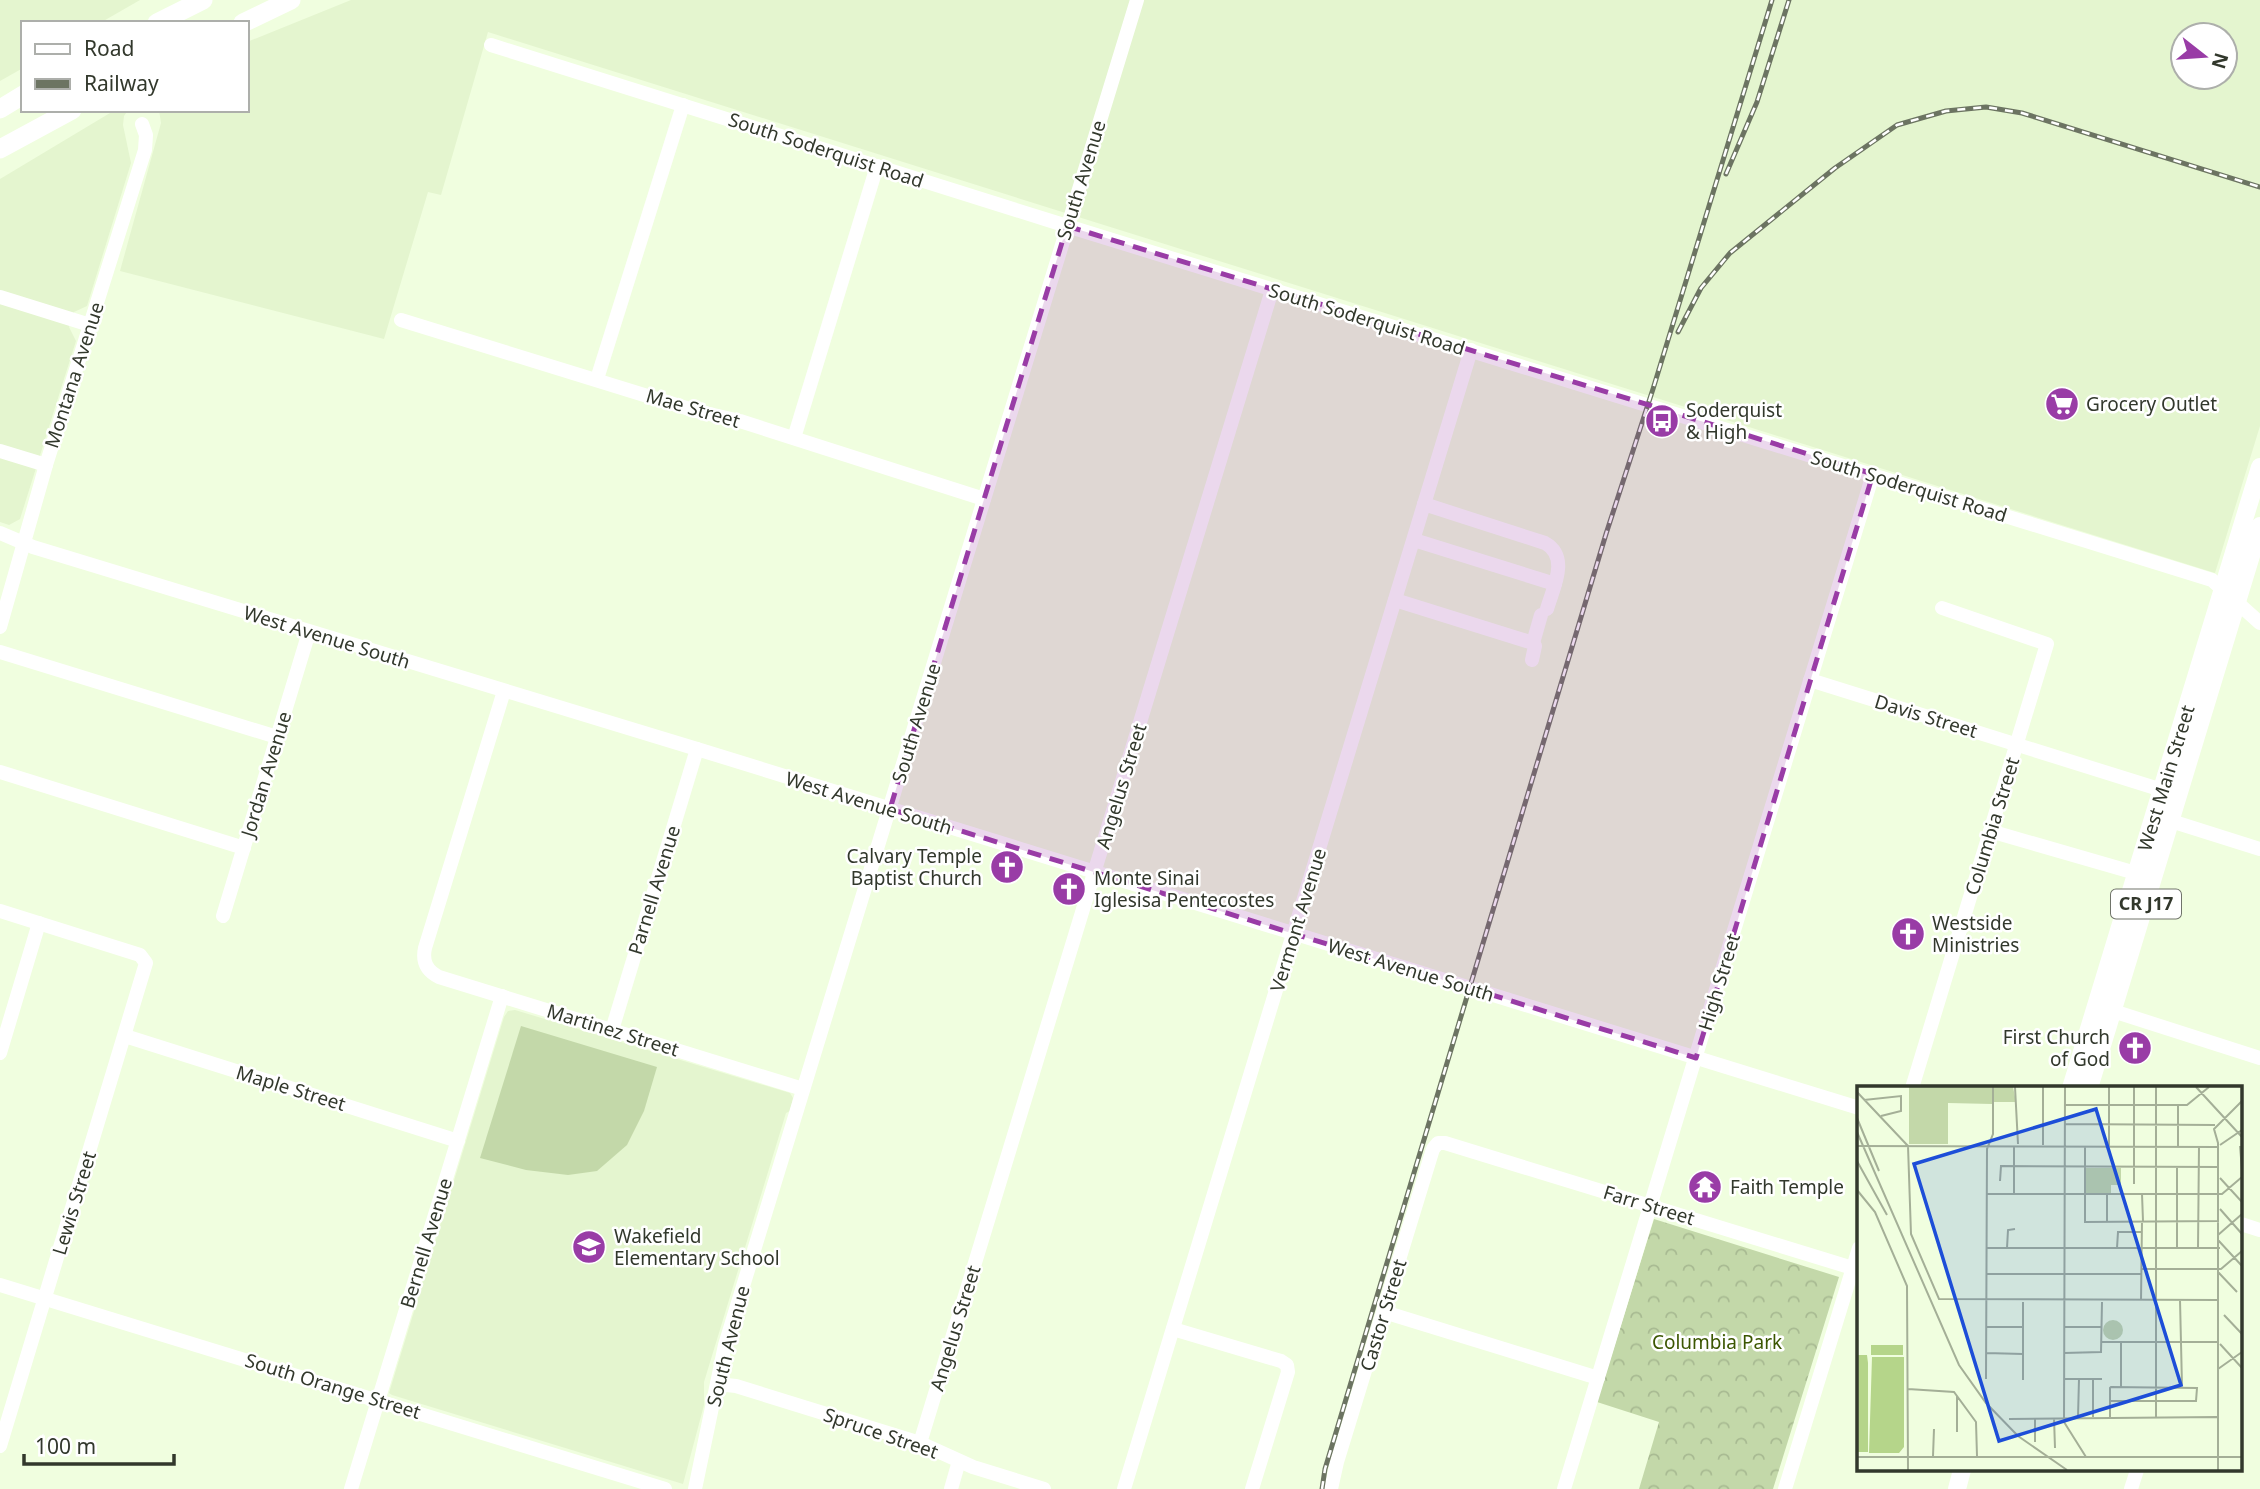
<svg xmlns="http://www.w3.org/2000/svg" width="2260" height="1489" viewBox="0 0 2260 1489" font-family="'Noto Sans',sans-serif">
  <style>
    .built { fill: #e4f5cf; fill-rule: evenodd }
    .grass { fill: #c3d8a9 }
    .forest { fill: url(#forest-crowns) }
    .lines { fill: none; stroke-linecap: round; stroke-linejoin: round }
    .minor { stroke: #fff; stroke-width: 14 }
    .major { stroke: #fff; stroke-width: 18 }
    .highway { stroke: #fff; stroke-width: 19 }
    .rail-casing { stroke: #6c7462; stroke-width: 5 }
    .rail { stroke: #fff; stroke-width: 2.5; stroke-dasharray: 8; stroke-linecap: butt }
    .marked { fill: #993ca6; fill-opacity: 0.2; stroke: #993ca6; stroke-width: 5; stroke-dasharray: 14 9; stroke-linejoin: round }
    .labels { text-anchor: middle; stroke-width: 5; stroke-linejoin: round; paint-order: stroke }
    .shield { fill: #fff; stroke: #70746b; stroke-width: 2 }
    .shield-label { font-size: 18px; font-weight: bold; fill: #32382c }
    .street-label { font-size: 19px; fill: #32382c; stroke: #fff }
    .poi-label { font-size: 19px; fill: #32382c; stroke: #fff; text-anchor: start }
    .park-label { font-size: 19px; fill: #3b5601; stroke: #fff }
    .inset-road { fill: none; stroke: #a4af97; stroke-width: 2 }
    .view { fill: #1d4ed8; fill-opacity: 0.15; stroke: #1d4ed8; stroke-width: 3.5 }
    .inset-edge { fill: none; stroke: #32382c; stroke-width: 3.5 }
  </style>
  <defs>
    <pattern id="forest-crowns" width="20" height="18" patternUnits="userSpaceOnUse" patternTransform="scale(1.75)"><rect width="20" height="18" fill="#c3d8a9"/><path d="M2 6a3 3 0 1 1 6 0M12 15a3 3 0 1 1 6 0" fill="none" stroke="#a8ba92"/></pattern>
  </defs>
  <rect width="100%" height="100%" fill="#f0fedf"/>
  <g class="built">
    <path d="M0,0h140l-40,23h-77v45l-23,13z"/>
    <path d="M351,0h1909v426l-45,147 -1727,-541 -47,163 -13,-3 -44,147 -264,-68 41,-148 -2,-13h88v-68zM2183,35h42v42h-42z"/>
    <path d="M115,110h13l-4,6 -1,9 8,38 -44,143 -13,6 -5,15 7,14 -56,178 -11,6 -9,-3v-343z"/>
    <path d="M515,1010l275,83 3,5 -3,13 -4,2 -82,269v23l-21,79 -291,-89 -3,-2 115,-376 4,-6z"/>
  </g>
  <path class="grass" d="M521,1026l136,41 -13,44 -17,34 -30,26 -29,4 -42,-5 -46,-12z"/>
  <path class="forest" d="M1654,1219l185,58 -66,212h-134l20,-67 -62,-20z"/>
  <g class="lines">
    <g class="minor">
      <path d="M491,45l576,181 1087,336 58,18 48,43"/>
      <path d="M0,297l90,28"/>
      <path d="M401,320l295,91 44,10 244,78"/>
      <path d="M597,379l86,-274"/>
      <path d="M794,438l83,-272"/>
      <path d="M0,451l46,14"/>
      <path d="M1424,504l121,39c25,14 8,45 2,66"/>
      <path d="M0,533l33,14 664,202 1162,359"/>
      <path d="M1414,540l141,44"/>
      <path d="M1395,600l138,43 2,3 -3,14"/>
      <path d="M0,627l46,-162 99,-315 1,-15 -4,-11"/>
      <path d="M1533,643l8,-28"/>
      <path d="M0,652l277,85"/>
      <path d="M1810,680l352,110"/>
      <path d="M504,691l-79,257c-3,14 2,23 14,29l364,112"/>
      <path d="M0,772l244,76"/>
      <path d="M2171,821l89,28"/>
      <path d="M1990,831l156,45"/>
      <path d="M0,911l140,44 6,8 -146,483"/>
      <path d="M223,916l86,-284"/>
      <path d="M2113,1011l147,47"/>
      <path d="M612,1030l85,-281"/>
      <path d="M125,1036l333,105"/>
      <path d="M0,1053l39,-130"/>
      <path d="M1912,1088l135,-444 -105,-36"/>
      <path d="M2241,1224l19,6"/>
      <path d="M0,1285l665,204"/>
      <path d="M1384,1312l214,66"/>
      <path d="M1173,1329l108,32 6,4 1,7 -36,117"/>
      <path d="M717,1384l19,2 184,57 53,24 71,22"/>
      <path d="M920,1443l352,-1153"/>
      <path d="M351,1489l151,-493"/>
      <path d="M695,1489l30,-144 412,-1345"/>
      <path d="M951,1489l8,-28"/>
      <path d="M1124,1489l347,-1139"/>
      <path d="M1331,1489l6,-27 96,-313 5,-6h7l414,127"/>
      <path d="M1564,1489l309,-1015"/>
      <path d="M1785,1489l74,-241"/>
      <path d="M2131,1489l6,-19"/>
    </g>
    <g class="major">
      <path d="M2071,1088l189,-621"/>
      <path d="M2089,1088l171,-562"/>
      <path d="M1957,1489l5,-19"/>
    </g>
    <g class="highway">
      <path d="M157,23l46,-23"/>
      <path d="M243,23l48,-23"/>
      <path d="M0,109l23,-14"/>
      <path d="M0,149l72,-39"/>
    </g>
    <g class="rail-casing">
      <g id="rail">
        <path d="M1726,174l31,-72 32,-102"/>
        <path d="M1678,332l23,-44 29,-35 105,-85 62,-43 49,-14 40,-4 36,6 238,74"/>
        <path d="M1322,1489l3,-20 281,-935 47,-145 119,-389"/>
      </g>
    </g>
    <use href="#rail" class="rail"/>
  </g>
  <path class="marked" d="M1067,226l806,248 -177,584 -806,-249z"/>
  <defs>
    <g id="supermarket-disc" transform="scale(1.75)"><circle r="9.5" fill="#993ca6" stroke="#fff"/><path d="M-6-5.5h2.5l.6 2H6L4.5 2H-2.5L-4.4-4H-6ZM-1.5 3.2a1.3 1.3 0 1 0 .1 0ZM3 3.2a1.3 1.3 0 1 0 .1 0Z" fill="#fff"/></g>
    <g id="bus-disc" transform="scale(1.75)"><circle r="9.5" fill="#993ca6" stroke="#fff"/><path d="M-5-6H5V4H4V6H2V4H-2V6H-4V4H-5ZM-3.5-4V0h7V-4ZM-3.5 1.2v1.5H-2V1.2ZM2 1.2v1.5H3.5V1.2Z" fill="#fff"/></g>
    <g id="church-disc" transform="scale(1.75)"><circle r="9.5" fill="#993ca6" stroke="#fff"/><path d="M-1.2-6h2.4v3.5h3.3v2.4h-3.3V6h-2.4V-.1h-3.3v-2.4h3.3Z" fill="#fff"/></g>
    <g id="temple-disc" transform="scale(1.75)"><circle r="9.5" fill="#993ca6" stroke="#fff"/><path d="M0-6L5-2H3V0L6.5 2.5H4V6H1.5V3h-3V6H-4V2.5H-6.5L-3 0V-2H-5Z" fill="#fff"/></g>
    <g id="school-disc" transform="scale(1.75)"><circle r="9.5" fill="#993ca6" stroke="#fff"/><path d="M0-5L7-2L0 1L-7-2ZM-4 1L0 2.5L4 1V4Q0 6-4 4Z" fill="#fff"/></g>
  </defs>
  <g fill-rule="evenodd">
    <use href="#supermarket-disc" x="2062" y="404"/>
    <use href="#bus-disc" x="1662" y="421"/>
    <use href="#church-disc" x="1007" y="867"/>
    <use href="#church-disc" x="1069" y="889"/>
    <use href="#church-disc" x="1908" y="934"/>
    <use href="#church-disc" x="2135" y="1048"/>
    <use href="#temple-disc" x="1705" y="1187"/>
    <use href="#school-disc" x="589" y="1247"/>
  </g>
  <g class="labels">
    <rect class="shield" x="2111" y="889.5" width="70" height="29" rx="5"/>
    <g class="shield-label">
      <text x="2146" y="910">CR J17</text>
    </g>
    <g class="street-label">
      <text transform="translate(826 150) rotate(18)" y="7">South Soderquist Road</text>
      <text transform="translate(1081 180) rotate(-73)" y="7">South Avenue</text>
      <text transform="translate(1367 319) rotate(17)" y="7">South Soderquist Road</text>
      <text transform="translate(74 375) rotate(-72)" y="7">Montana Avenue</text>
      <text transform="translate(693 408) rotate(16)" y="7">Mae Street</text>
      <text transform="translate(1909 486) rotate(17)" y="7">South Soderquist Road</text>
      <text transform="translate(327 637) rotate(17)" y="7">West Avenue South</text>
      <text transform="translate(1926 716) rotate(17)" y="7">Davis Street</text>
      <text transform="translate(916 723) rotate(-73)" y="7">South Avenue</text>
      <text transform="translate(266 774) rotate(-73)" y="7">Jordan Avenue</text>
      <text transform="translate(2166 778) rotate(-73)" y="7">West Main Street</text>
      <text transform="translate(1121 786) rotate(-73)" y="7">Angelus Street</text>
      <text transform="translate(869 803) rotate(17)" y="7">West Avenue South</text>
      <text transform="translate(1992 826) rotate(-73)" y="7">Columbia Street</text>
      <text transform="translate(654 890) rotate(-73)" y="7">Parnell Avenue</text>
      <text transform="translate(1298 920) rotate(-73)" y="7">Vermont Avenue</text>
      <text transform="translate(1411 970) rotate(17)" y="7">West Avenue South</text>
      <text transform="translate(1719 982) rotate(-73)" y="7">High Street</text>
      <text transform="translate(613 1030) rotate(17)" y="7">Martinez Street</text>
      <text transform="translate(291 1088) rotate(17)" y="7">Maple Street</text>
      <text transform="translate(74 1203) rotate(-73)" y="7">Lewis Street</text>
      <text transform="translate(1649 1205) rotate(17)" y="7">Farr Street</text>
      <text transform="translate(426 1243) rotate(-73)" y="7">Bernell Avenue</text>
      <text transform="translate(1383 1315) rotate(-73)" y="7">Castor Street</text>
      <text transform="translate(955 1328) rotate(-73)" y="7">Angelus Street</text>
      <text transform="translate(728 1346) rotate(-76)" y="7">South Avenue</text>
      <text transform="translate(333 1386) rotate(17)" y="7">South Orange Street</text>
      <text transform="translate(881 1433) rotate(19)" y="7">Spruce Street</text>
    </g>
    <g class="poi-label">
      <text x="2086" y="411">Grocery Outlet</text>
      <text x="1686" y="417">Soderquist<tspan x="1686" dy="22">&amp; High</tspan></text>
      <text x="982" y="863" text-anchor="end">Calvary Temple<tspan x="982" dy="22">Baptist Church</tspan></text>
      <text x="1094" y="885">Monte Sinai<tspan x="1094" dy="22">Iglesisa Pentecostes</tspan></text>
      <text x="1932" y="930">Westside<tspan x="1932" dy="22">Ministries</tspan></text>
      <text x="2110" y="1044" text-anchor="end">First Church<tspan x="2110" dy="22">of God</tspan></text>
      <text x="1730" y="1194">Faith Temple</text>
      <text x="614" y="1243">Wakefield<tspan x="614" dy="22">Elementary School</tspan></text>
    </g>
    <g class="park-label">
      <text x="1717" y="1349">Columbia Park</text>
    </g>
  </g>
  <g transform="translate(1857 1086)">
    <rect width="385" height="385" fill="#f0fedf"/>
    <path d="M246 244a10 10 0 1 1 20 0a10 10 0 1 1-20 0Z" fill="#c3d8a9"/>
    <path d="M137,1h19l3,15h-22zM229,82h35v17h-10v8h-25z" fill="#c3d8a9"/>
    <path d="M52,1h83v17l-44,-1v41h-39z" fill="#c3d8a9"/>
    <path d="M14,259h32v10h-32zM0,269h10l1,8v89h-11zM15,271h32v90l-5,6h-30z" fill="#b5d58a"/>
    <path class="inset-road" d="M158,1l3,57M208,1l-1,335 22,35M252,1v59M339,1l46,50M0,6l51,54 3,88 28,65 278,1M7,14l37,-4v15l-20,5M208,19h122l22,-18M0,32l22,53M208,38l150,1M0,46l102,233 27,38 32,33 49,34M186,59v-58M363,59l22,-15M0,60l362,1M228,60v76l134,-1M321,60v-41M383,60l2,24M0,75l30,54M363,92l22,24M143,95l1,-15 218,1M277,98v-97M0,104l18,22 32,74 1,184M130,108h235l20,-17M157,108v-47M285,108l1,27M363,123l22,25M250,136v-28M361,149l24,-21M361,154l24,26M129,162h234M150,162l1,-18 7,-1M260,162l1,-16h24M320,162v-81M341,162l1,-102M285,183h79l21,-18M361,186l19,20M130,188h154M323,214l2,86M284,215l1,-80M166,216v78M367,229l18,19M129,241h37M207,241h38M245,256h115M363,258l22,24M129,267l37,1M207,267l37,-1 1,-50M361,283l24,-17M129,293l1,-230 6,-15v-47M207,293h38M264,301v-45M51,303l46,3 22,30 1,34M100,310v36M221,331l1,-38M236,331v-38M253,331v-29l1,-1 86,1 -1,13h-86M299,331v-330M197,332l1,30M152,333l208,-2M178,356v-24M76,370l1,-27M0,371h385M361,384v-327l-4,-14 28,-28"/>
    <path class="view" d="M239,23l85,276 -182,56 -85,-277z"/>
    <rect width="385" height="385" class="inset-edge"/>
  </g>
  <rect x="21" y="21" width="228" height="91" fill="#ffffff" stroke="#adafab" stroke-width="2"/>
  <rect x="35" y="44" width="35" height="10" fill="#ffffff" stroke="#adafab" stroke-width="2"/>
  <text x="84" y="56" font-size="21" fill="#32382c">Road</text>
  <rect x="35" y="79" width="35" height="10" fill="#6c7462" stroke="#adafab" stroke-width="2"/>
  <text x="84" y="91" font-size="21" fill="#32382c">Railway</text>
  <g transform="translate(2204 56) rotate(107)"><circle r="33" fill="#ffffff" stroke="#adafab" stroke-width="2"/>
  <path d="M0-5L12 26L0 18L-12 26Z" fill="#993ca6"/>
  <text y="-10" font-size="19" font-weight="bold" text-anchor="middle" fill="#32382c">N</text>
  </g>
  <path d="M24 1454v10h150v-10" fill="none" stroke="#32382c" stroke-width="3.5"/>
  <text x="35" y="1454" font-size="21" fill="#32382c" stroke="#ffffff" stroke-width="5" paint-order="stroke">100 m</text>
</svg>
